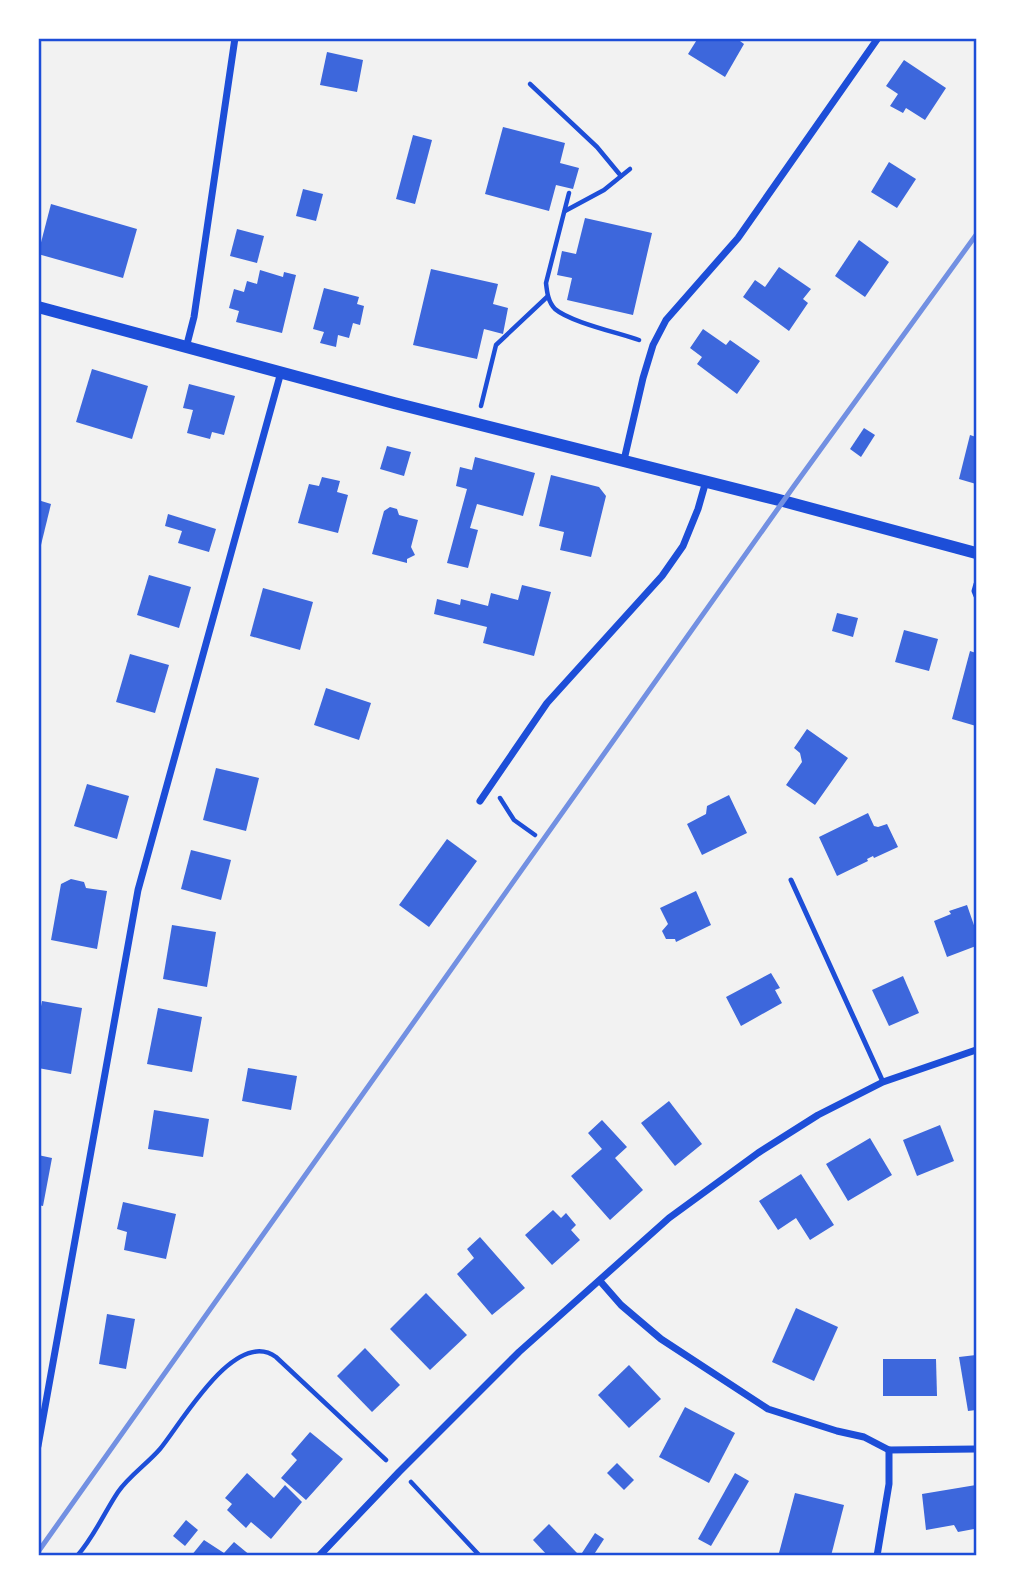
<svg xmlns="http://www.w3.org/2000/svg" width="1015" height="1594" viewBox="0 0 1015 1594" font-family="'Titillium Web',sans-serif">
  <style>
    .building { fill: #3d67dc }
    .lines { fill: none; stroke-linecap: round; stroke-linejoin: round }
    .path { stroke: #1d4ed8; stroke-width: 4.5 }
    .service { stroke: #1d4ed8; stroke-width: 5 }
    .minor { stroke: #1d4ed8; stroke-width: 7 }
    .tertiary { stroke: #1d4ed8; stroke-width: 12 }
    .rail { stroke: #7290e2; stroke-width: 5 }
    .neatline { fill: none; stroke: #1d4ed8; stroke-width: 2.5 }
  </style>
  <rect width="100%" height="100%" fill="#f2f2f2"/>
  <g class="building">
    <path d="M698,38h38l8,6 -19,33 -37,-23z"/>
    <path d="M327,52l36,8 -6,32 -37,-7z"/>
    <path d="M904,60l42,28 -21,32 -19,-12 -3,5 -13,-7 8,-12 -12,-8z"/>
    <path d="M503,127l62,16 -5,20 19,5 -6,21 -17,-4 -7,26 -64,-17z"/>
    <path d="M413,135l19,5 -17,64 -19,-5z"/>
    <path d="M889,162l27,17 -19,29 -26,-16z"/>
    <path d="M303,189l20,5 -7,27 -20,-5z"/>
    <path d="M51,204l86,25 -14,49 -85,-24z"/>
    <path d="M585,218l67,15 -19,82 -66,-15 5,-22 -15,-3 5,-24 14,3z"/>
    <path d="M237,229l27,7 -7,27 -27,-7z"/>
    <path d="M859,240l30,22 -24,35 -30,-21z"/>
    <path d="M779,267l32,22 -8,10 5,4 -19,28 -46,-34 12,-17 10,7z"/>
    <path d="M431,269l67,15 -5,20 15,4 -5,26 -19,-5 -7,30 -64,-14z"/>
    <path d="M260,270l23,7 1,-5 12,3 -14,58 -46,-11 3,-11 -10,-3 5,-19 10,3 3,-11 10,3z"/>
    <path d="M324,288l35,9 -2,7 7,2 -4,19 -7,-2 -4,15 -11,-3 -2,12 -16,-4 4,-11 -11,-3z"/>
    <path d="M703,329l23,16 4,-5 30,21 -23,33 -40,-30 5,-7 -12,-9z"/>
    <path d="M92,369l56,17 -16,53 -56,-17z"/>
    <path d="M189,384l46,12 -11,39 -12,-3 -2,7 -23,-6 6,-23 -10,-2z"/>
    <path d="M864,428l11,7 -14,22 -11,-8z"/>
    <path d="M970,435l6,2v47l-17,-5z"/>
    <path d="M387,446l24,6 -7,24 -24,-7z"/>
    <path d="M475,457l60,16 -12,43 -46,-12 -7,24 8,2 -10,38 -21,-5 20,-74 -11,-3 4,-19 12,3z"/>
    <path d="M551,475l48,12 7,9 -15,61 -31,-7 4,-18 -25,-6z"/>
    <path d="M322,477l18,4 -3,11 11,3 -10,38 -40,-10 11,-39 10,2z"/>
    <path d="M38,500l13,4 -10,41h-3z"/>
    <path d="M390,507l7,2 2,6 19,5 -7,27 4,8 -8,4v4l-35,-9 12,-43z"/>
    <path d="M168,514l48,15 -7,23 -31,-9 4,-12 -17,-5z"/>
    <path d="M149,575l42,12 -12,41 -42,-13z"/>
    <path d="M522,585l29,7 -17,64 -51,-13 4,-16 -53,-13 3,-15 23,6 1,-6 27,7 3,-13 27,7z"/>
    <path d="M263,588l50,14 -13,48 -50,-14z"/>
    <path d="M837,613l21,5 -5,19 -21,-6z"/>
    <path d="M904,630l34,9 -9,32 -34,-9z"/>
    <path d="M970,651l6,2v73l-24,-7z"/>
    <path d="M130,654l39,11 -14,48 -39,-11z"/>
    <path d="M326,688l45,15 -12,37 -45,-15z"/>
    <path d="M807,729l41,29 -33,47 -29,-20 16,-23 -2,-9 -6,-5z"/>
    <path d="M216,768l43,10 -13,53 -43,-11z"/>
    <path d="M87,784l42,12 -12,43 -43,-13z"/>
    <path d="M729,795l18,38 -45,22 -15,-31 19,-10 1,-8z"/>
    <path d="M868,813l6,13 4,1 9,-3 11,23 -24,11 -1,-2 -6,3 1,2 -31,15 -18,-39z"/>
    <path d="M447,839l30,22 -48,66 -30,-22z"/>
    <path d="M191,850l40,10 -10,40 -40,-11z"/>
    <path d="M71,879l13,3 2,6 21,3 -10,58 -46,-9 10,-56z"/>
    <path d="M696,891l15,34 -35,17 -1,-3h-9l-4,-8 6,-7 -8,-16z"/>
    <path d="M967,905l9,26v15l-29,11 -13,-36 17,-7 -2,-3z"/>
    <path d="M172,925l44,7 -9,55 -44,-8z"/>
    <path d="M771,973l9,15 -5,2 7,13 -41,23 -15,-29z"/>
    <path d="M903,976l16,37 -30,13 -17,-36z"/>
    <path d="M42,1001l40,7 -11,66 -33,-6v-46z"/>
    <path d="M158,1008l44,9 -10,55 -45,-8z"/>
    <path d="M248,1068l49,8 -6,34 -49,-9z"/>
    <path d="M669,1101l33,43 -27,22 -34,-43z"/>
    <path d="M154,1110l55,9 -6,38 -55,-8z"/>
    <path d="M602,1120l25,27 -12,11 28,32 -33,30 -39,-44 31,-27 -14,-16z"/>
    <path d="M940,1125l14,36 -37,15 -14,-36z"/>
    <path d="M870,1138l22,37 -44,26 -22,-37z"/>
    <path d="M38,1155l14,3 -9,48 -5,-1z"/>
    <path d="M801,1174l33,51 -24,15 -14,-22 -18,12 -19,-29z"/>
    <path d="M123,1202l53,12 -10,45 -42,-9 3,-18 -10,-3z"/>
    <path d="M553,1210l8,8 5,-5 10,12 -5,5 9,10 -28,25 -27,-30z"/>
    <path d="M480,1237l45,51 -33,27 -35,-41 17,-16 -7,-9z"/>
    <path d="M426,1293l41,42 -37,35 -40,-41z"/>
    <path d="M796,1308l42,19 -24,54 -42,-19z"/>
    <path d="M107,1314l28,5 -9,50 -27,-5z"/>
    <path d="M365,1348l35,37 -28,27 -35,-36z"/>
    <path d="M976,1355v55l-8,1 -9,-54z"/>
    <path d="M883,1359h53l1,37h-54z"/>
    <path d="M629,1365l32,34 -32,29 -31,-33z"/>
    <path d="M685,1407l50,26 -26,50 -50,-26z"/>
    <path d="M310,1432l33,27 -37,41 -25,-22 16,-18 -6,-6z"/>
    <path d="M617,1463l17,17 -10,10 -17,-17z"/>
    <path d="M247,1473l27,25 11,-13 17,17 -31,37 -20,-17 -5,6 -19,-18 5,-6 -7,-6z"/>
    <path d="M735,1473l14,8 -38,65 -13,-7z"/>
    <path d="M976,1485v39l-2,5 -16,3 -4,-7 -28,5 -4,-36z"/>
    <path d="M795,1493l49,12 -13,51h-43l-9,-3z"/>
    <path d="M186,1520l12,10 -13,16 -12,-10z"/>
    <path d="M549,1524l28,29 -3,3h-26l-15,-16z"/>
    <path d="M595,1533l9,6 -11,17h-13z"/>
    <path d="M204,1540l20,13 10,-11 17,14h-60z"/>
  </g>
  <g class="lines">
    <g class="path">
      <path d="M530,84l67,63 24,29"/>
      <path d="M569,193l-23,90c1,9 2,19 9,26 15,13 64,24 84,31"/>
      <path d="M565,211l39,-21 26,-21"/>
      <path d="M481,406l15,-61 51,-48"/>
      <path d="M500,798l14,22 21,15"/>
      <path d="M411,1482l69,74"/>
      <path d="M77,1556c17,-19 27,-43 41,-64 11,-16 29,-28 42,-43 21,-25 75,-122 116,-92l110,103"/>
    </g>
    <g class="service">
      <path d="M976,584l-2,7 2,5"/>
      <path d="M791,880l92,202"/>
    </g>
    <g class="minor">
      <path d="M186,348l8,-31 41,-279"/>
      <path d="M624,460l19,-82 10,-33 13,-25 72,-82 140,-200"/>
      <path d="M480,801l67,-98 115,-127 21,-30 15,-37 8,-28"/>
      <path d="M600,1281l21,24 40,34 107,70 69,22 27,6 25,13 87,-1"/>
      <path d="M38,1446l100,-556 143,-518"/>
      <path d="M319,1556l80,-84 120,-120 150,-134 89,-65 60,-38 65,-33 93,-32"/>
      <path d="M877,1556l12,-72v-34"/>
    </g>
    <path class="tertiary" d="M38,307l356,96 389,98 193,52"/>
    <path class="rail" d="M38,1552l756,-1066 182,-251"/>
  </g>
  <rect width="1015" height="1594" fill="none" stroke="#ffffff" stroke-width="80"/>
  <rect x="40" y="40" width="935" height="1514" class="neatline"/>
</svg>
